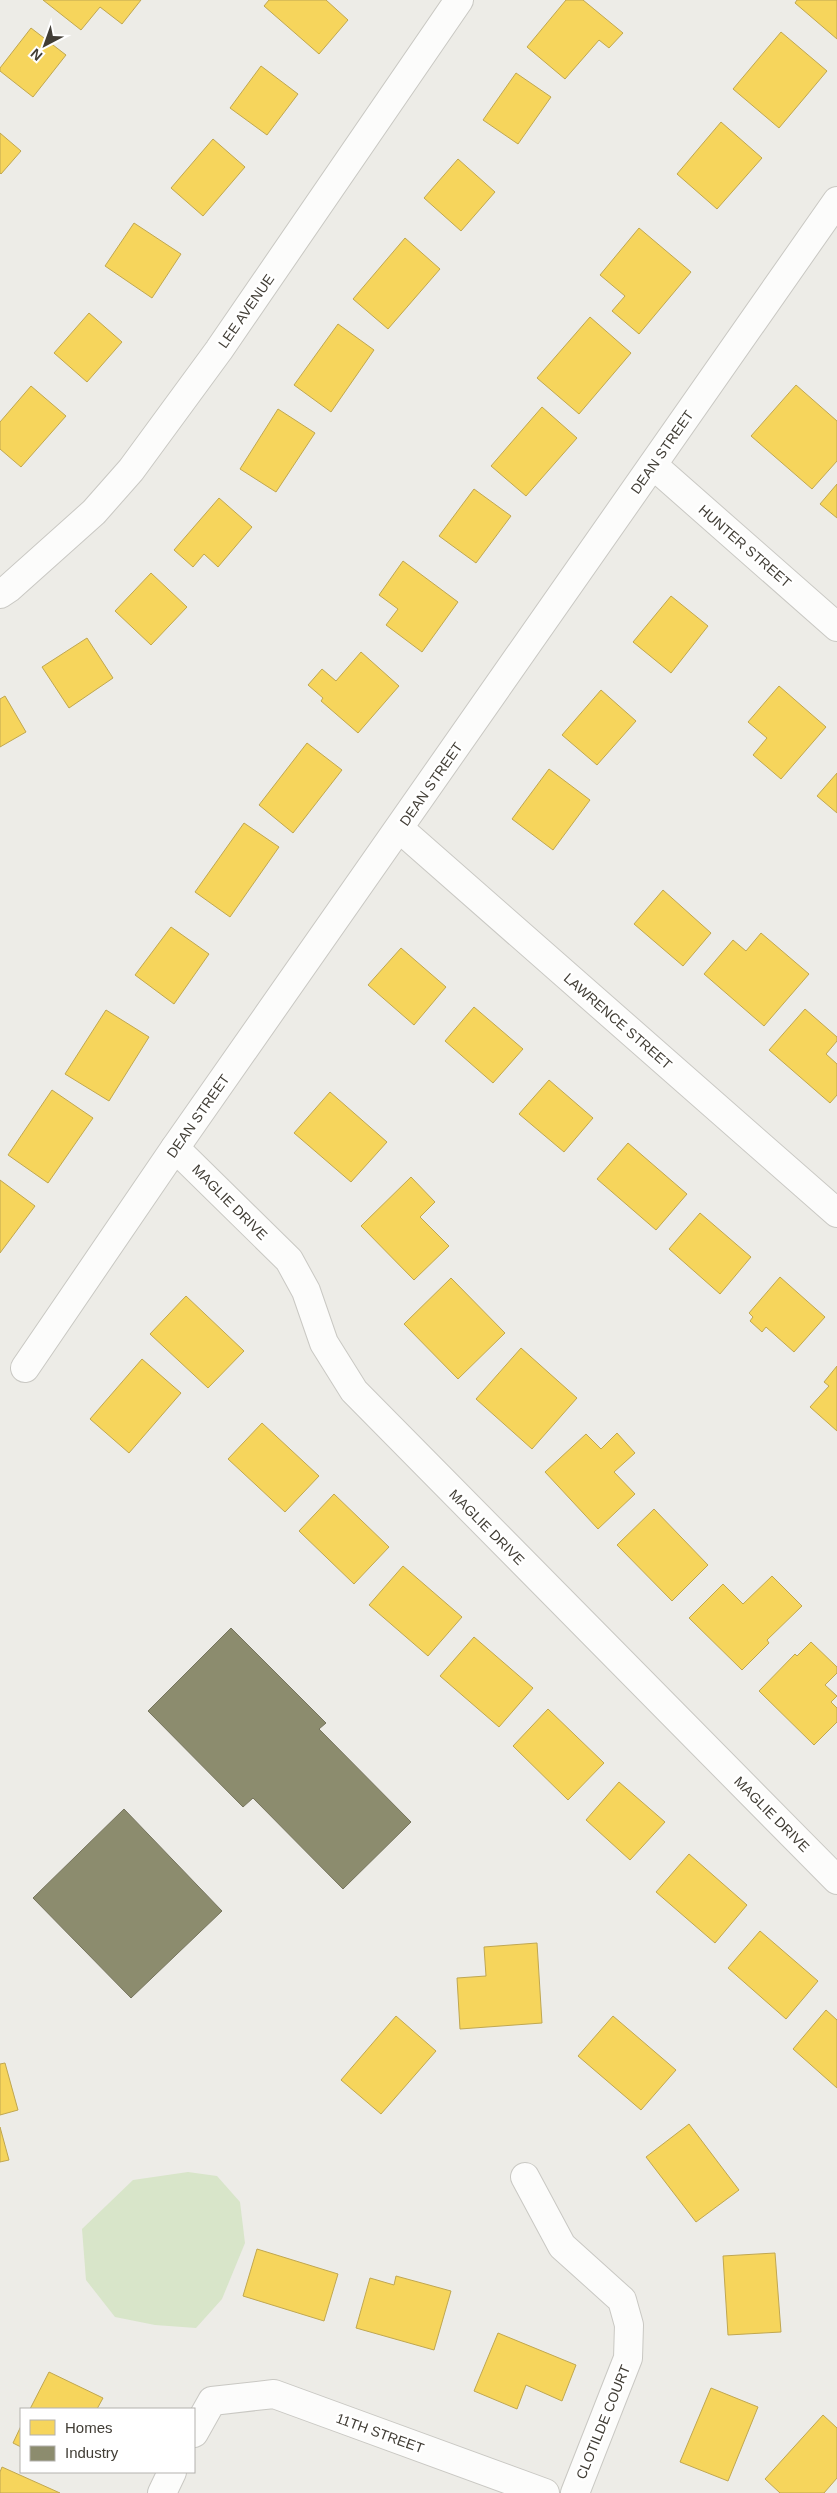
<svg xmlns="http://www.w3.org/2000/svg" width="837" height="2493" viewBox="0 0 837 2493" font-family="Helvetica,sans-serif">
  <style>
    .green { fill: #d8e5c9 }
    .homes { fill: #f6d55c; stroke: #c0a750 }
    .industry { fill: #8c8c6e; stroke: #76745d }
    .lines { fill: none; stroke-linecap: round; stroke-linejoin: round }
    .minor-casing { stroke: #c9c8c3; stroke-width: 30 }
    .minor { stroke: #fcfcfb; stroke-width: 28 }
    .labels { text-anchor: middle; stroke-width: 5; stroke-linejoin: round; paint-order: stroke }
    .street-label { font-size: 14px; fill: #413d35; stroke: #fff }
  </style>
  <rect width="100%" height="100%" fill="#edece7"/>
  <path class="green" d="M188,2172l29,4 23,26 5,41 -23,56 -26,29 -41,-3 -40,-8 -29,-37 -4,-51 51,-49z"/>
  <g class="homes">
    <path d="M43,0h98l-19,24 -22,-17 -19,23z"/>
    <path d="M269,0h57l22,20 -29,34 -55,-48z"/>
    <path d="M566,0h17l40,33 -14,15 -10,-8 -34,39 -38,-32z"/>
    <path d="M797,0h40v39l-42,-36z"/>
    <path d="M31,28l35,27 -33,42 -33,-26v-3z"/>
    <path d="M781,32l46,39 -48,57 -46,-39z"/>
    <path d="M261,66l37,28 -31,41 -37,-27z"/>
    <path d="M516,73l35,24 -33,47 -35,-24z"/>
    <path d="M721,122l41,36 -45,51 -40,-35z"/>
    <path d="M0,133l21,18 -20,23 -1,-1z"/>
    <path d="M213,139l32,28 -42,49 -32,-28z"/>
    <path d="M458,159l37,33 -34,39 -37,-33z"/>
    <path d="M134,223l47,31 -29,44 -47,-32z"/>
    <path d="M639,228l52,44 -52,62 -27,-23 13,-15 -25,-21z"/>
    <path d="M405,238l35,31 -52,60 -35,-30z"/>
    <path d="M89,313l33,29 -35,40 -33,-29z"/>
    <path d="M590,317l41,36 -52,61 -42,-36z"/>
    <path d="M338,324l36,26 -43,62 -37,-27z"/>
    <path d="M796,385l41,36v40l-25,28 -61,-53z"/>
    <path d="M31,386l35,30 -45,51 -21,-18v-27z"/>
    <path d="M542,407l35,31 -51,58 -35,-30z"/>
    <path d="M278,409l37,24 -39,59 -36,-23z"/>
    <path d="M837,484v34l-17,-14z"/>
    <path d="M474,489l37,27 -35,47 -37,-27z"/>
    <path d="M219,498l33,29 -34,40 -14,-13 -11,13 -19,-17z"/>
    <path d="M403,561l55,41 -36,50 -36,-27 12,-16 -19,-14z"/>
    <path d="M151,573l36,34 -36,38 -36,-34z"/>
    <path d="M671,596l37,30 -37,47 -38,-31z"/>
    <path d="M87,638l26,40 -44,30 -27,-41z"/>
    <path d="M361,652l38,34 -41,47 -37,-32 2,-3 -15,-13 14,-16 14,12z"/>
    <path d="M779,686l47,41 -45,52 -28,-24 14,-17 -19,-16z"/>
    <path d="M601,690l35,31 -39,44 -35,-30z"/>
    <path d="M5,696l21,36 -26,15v-48z"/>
    <path d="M307,743l35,27 -49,63 -34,-28z"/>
    <path d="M549,769l41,31 -37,50 -41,-31z"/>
    <path d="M837,773v40l-20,-17z"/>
    <path d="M244,823l35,24 -49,70 -35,-25z"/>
    <path d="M663,890l48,43 -28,33 -49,-42z"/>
    <path d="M171,927l38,27 -35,50 -39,-29z"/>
    <path d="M761,933l48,41 -45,52 -60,-52 29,-34 13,11z"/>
    <path d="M401,948l45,39 -32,38 -46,-40z"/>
    <path d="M474,1007l49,42 -30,34 -48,-42z"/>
    <path d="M805,1009l32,28v4l-11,13 11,10v31l-7,8 -61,-53z"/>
    <path d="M106,1010l43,27 -40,64 -44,-27z"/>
    <path d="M549,1080l44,38 -29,34 -45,-38z"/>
    <path d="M52,1090l41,28 -45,65 -40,-28z"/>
    <path d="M330,1092l57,50 -36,40 -57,-49z"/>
    <path d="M628,1143l59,51 -31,36 -59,-51z"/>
    <path d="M411,1177l24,25 -15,15 29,29 -35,34 -53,-54z"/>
    <path d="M0,1180l35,26 -35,47z"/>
    <path d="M700,1213l51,44 -31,37 -51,-45z"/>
    <path d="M780,1277l45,40 -31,35 -28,-25 -4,5 -12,-11 3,-4 -4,-4z"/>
    <path d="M451,1278l54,55 -47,46 -54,-55z"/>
    <path d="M186,1296l58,55 -36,37 -58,-54z"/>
    <path d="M521,1348l56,50 -45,51 -56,-50z"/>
    <path d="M142,1359l39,34 -52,60 -39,-34z"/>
    <path d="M837,1366v65l-27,-24 19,-21 -5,-4z"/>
    <path d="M262,1423l57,53 -34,36 -57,-53z"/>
    <path d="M617,1433l18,20 -21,19 21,22 -37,35 -53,-57 41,-38 15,15z"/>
    <path d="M334,1494l55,53 -35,37 -55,-53z"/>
    <path d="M654,1509l54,56 -36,36 -55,-56z"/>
    <path d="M403,1566l59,51 -34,39 -59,-51z"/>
    <path d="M772,1576l30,30 -35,34 2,3 -27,27 -53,-52 34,-34 20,20z"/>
    <path d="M474,1637l59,51 -34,39 -59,-51z"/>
    <path d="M811,1642l26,25v6l-12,12 12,11 -6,6 6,6v14l-23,23 -55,-54 36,-37 2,2z"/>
    <path d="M548,1709l56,54 -36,37 -55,-54z"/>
    <path d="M619,1782l46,40 -35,38 -44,-40z"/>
    <path d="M689,1854l58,51 -32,38 -59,-51z"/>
    <path d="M760,1931l58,50 -32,38 -58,-51z"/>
    <path d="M537,1943l5,80 -82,6 -3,-51 29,-2 -2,-29z"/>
    <path d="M826,2010l11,10v68l-44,-39z"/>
    <path d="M396,2016l40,35 -55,63 -40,-34z"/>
    <path d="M613,2016l63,54 -35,40 -63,-54z"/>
    <path d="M5,2063l13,47 -18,5v-51z"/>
    <path d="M689,2124l50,66 -43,32 -50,-65z"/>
    <path d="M0,2127l9,33 -9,2z"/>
    <path d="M257,2249l81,25 -14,47 -81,-25z"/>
    <path d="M775,2253l6,79 -53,3 -5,-79z"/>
    <path d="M396,2276l55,15 -17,59 -78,-22 14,-50 24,7z"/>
    <path d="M498,2333l78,32 -14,36 -36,-16 -9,24 -43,-18z"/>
    <path d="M49,2372l54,26 -6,11h-67z"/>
    <path d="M711,2388l47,19 -30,74 -48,-19z"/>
    <path d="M823,2415l14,13v50l-13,15h-44l-15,-14z"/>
    <path d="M21,2426v21l-8,-4z"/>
    <path d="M2,2467l58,26h-60v-21z"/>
  </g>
  <g class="industry">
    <path d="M231,1628l95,95 -7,6 92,93 -68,67 -90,-91 -10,9 -95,-96z"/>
    <path d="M124,1809l98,102 -91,87 -98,-100z"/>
  </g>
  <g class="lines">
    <g class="minor-casing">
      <g id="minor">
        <path d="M653,465l184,162"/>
        <path d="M0,594l9,-6 85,-76 37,-42 88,-120 240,-350"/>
        <path d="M400,829l437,384"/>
        <path d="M175,1148l114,112 17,31 18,52 30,48 483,489"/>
        <path d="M25,1368l150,-220 662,-947"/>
        <path d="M525,2177l37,69 60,54 7,25 -1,33 -53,135"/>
        <path d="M194,2433l18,-32 62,-7 271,99"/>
        <path d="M162,2493l10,-21"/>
      </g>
    </g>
    <use href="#minor" class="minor"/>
  </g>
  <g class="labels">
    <g class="street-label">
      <text transform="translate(246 311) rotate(-55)" y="5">LEE AVENUE</text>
      <text transform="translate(662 452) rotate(-55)" y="5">DEAN STREET</text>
      <text transform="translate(745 546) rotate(41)" y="5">HUNTER STREET</text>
      <text transform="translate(431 784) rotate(-55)" y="5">DEAN STREET</text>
      <text transform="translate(618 1021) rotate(41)" y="5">LAWRENCE STREET</text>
      <text transform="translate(198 1116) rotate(-55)" y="5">DEAN STREET</text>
      <text transform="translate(230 1202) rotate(45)" y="5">MAGLIE DRIVE</text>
      <text transform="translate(487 1527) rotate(45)" y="5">MAGLIE DRIVE</text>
      <text transform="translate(772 1814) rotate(45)" y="5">MAGLIE DRIVE</text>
      <text transform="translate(603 2422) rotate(-68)" y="5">CLOTILDE COURT</text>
      <text transform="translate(380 2433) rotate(20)" y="5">11TH STREET</text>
    </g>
  </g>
  <rect x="20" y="2408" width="175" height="65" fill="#ffffff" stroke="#b3b1ae"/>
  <rect x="30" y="2420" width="25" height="15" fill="#f6d55c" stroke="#b3b1ae"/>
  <text x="65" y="2433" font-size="15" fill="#413d35">Homes</text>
  <rect x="30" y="2446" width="25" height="15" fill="#8c8c6e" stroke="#b3b1ae"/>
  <text x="65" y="2458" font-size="15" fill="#413d35">Industry</text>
  <g transform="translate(45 45) rotate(221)" stroke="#ffffff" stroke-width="4" paint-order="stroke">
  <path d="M0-4L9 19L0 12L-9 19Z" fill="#413d35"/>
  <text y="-8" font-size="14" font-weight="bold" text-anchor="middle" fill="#413d35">N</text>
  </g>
</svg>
